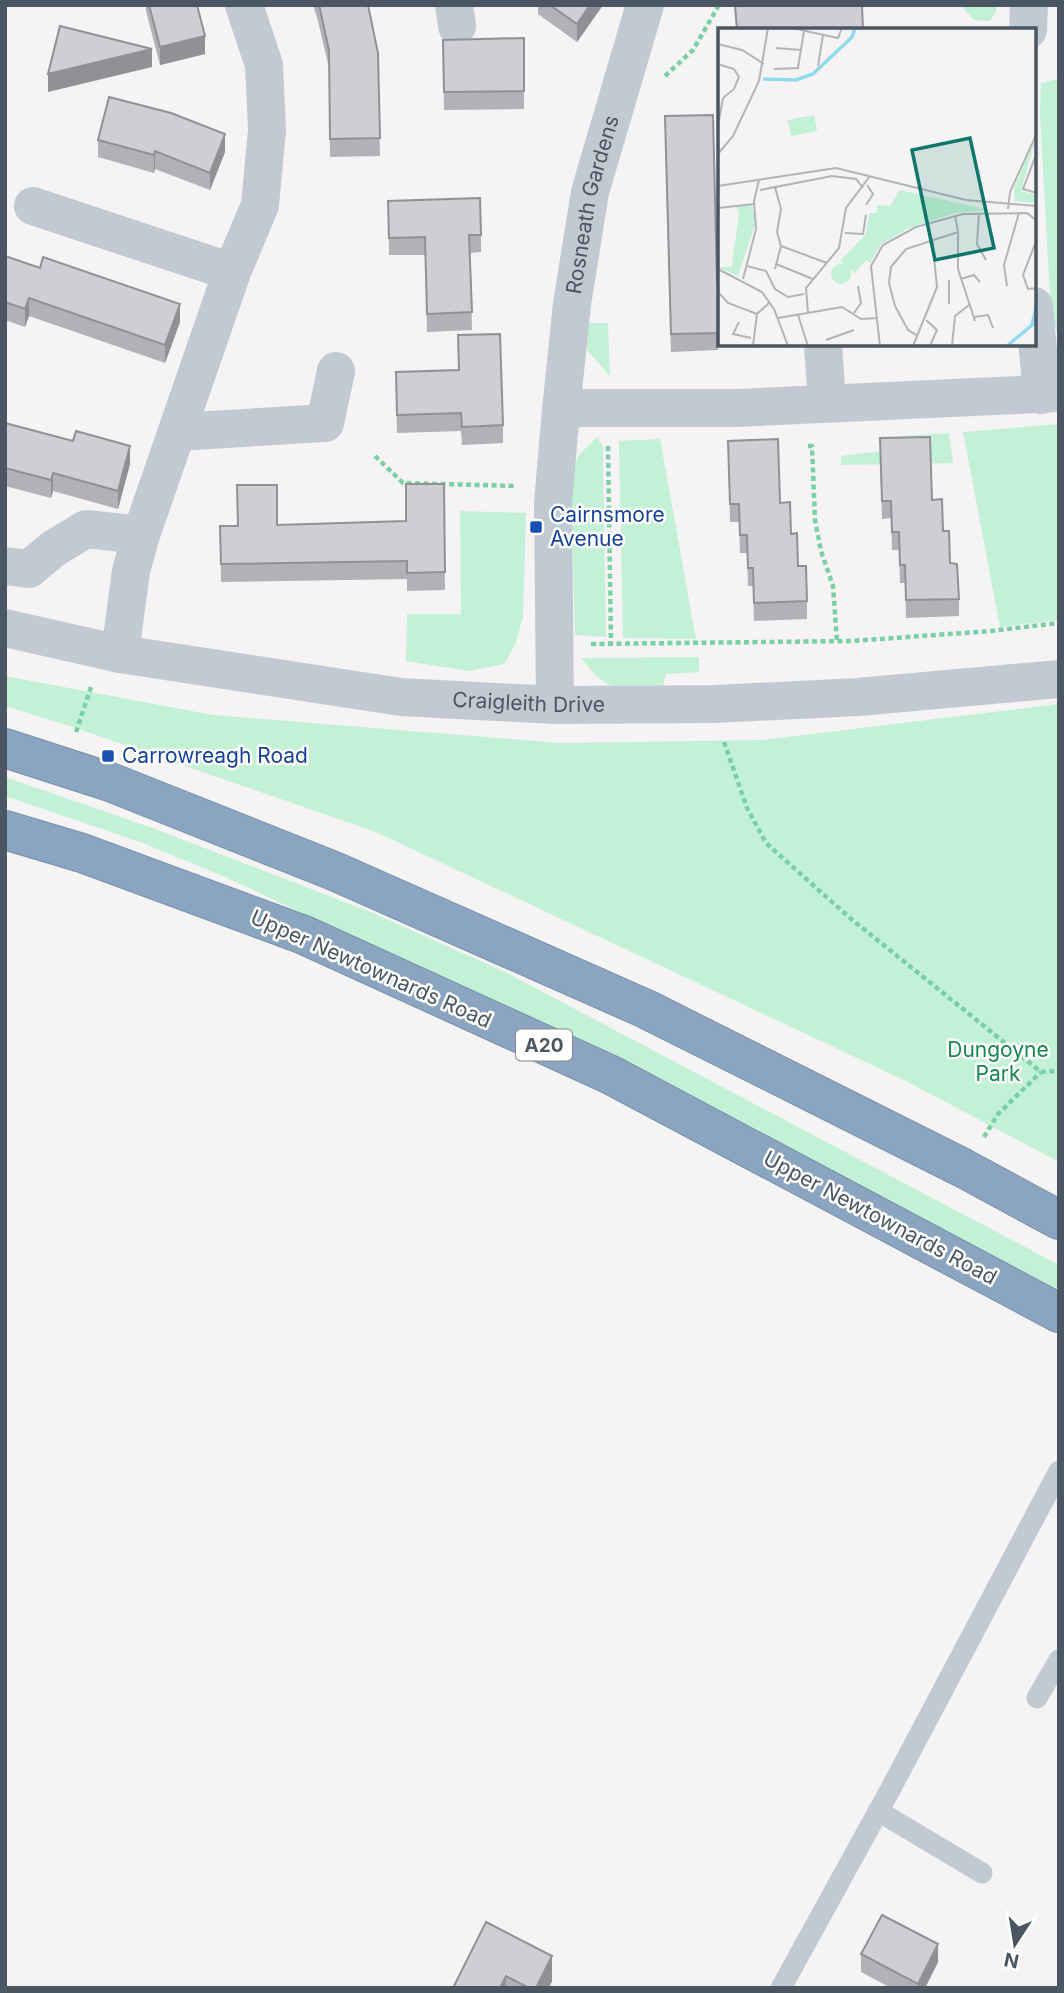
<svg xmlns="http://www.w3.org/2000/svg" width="1064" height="1993" viewBox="0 0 1064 1993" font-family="Inter,sans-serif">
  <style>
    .green { fill: #c3f1d5 }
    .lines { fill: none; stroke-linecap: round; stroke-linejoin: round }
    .highway-casing { stroke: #7690ad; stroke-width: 40 }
    .path { stroke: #7ad0a6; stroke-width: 4.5; stroke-dasharray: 5 3.5; stroke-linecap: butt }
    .lane { stroke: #c1cad2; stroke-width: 21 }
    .street { stroke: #c1cad2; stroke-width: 38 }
    .highway { stroke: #8ba5c1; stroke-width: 38 }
    .wall { fill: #b0b2b7 }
    .shaded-wall { fill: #909195 }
    .building { fill: #cdcfd5; stroke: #909195; stroke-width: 2 }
    .transit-dot { fill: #1a4fb4; stroke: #fff; stroke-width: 2.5 }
    .labels { text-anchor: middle; stroke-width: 5; stroke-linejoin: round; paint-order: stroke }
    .shield { fill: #fff; stroke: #808990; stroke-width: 2 }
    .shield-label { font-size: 19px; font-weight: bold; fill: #4a5661 }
    .street-label { font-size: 21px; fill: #4a5661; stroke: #fff }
    .transit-label { font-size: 21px; fill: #164399; stroke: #fff; text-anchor: start }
    .park-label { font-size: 21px; fill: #17864f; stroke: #fff }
    .inset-river { fill: none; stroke: #90daee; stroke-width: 3.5 }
    .inset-road { fill: none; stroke: #b1b4b9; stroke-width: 2 }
    .view { fill: #0f766e; fill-opacity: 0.15; stroke: #0f766e; stroke-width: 3.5 }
    .inset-edge { fill: none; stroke: #4a5661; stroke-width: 3.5 }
  </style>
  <rect width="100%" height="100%" fill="#f5f3f3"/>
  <g class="green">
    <path d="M963,5h33v7l-6,9 -16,-1 -10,-11z"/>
    <path d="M1059,79l-1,256 -7,-21 -11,-200 1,-31z"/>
    <path d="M588,323h20l2,53 -23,-26z"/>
    <path d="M1059,424v196l-59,7 -37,-195z"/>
    <path d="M949,433l4,30 -112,2v-9l40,-5 21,-15z"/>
    <path d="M597,437l6,9 3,191 -31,-2 -4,-161 8,-19z"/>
    <path d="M660,439l36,200 -73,-1 -4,-197z"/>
    <path d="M460,511l66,2 -3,104 -8,28 -11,19 -35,7 -63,-10 1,-47h54z"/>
    <path d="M699,657v15l-33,2 -3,11 -52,1 -15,-10 -15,-18z"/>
    <path d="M5,676l208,39 347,28 202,-3 297,-36v458l-153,-81 -530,-249 -303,-105 -68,-21z"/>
    <path d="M5,777l153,53 215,83 132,59 554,293v25l-395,-207 -439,-206 -82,-34 -138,-47z"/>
  </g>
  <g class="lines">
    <g class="highway-casing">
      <g id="highway">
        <path d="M5,748l105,34 224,89 312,138 317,159 96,52"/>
        <path d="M5,830l77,23 222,82 307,140 448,238"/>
      </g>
    </g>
    <g class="path">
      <path d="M665,76l28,-26 26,-45"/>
      <path d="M608,446l3,197"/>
      <path d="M808,446h4l3,74 6,31 12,35 4,55"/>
      <path d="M375,456l28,27 114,3"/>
      <path d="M591,644l261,-3 139,-10 68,-8"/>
      <path d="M76,732l15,-45"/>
      <path d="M724,742l23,66 19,35 84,75 191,154 18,-1"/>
      <path d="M984,1137l14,-23 43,-42"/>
    </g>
    <g class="lane">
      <path d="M1037,1698l22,-38"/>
      <path d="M878,1811l104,62"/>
      <path d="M781,1988l109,-198 169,-319"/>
    </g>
    <g class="street">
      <path d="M454,5l3,21"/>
      <path d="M1028,30l1,-25"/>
      <path d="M33,206l199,66"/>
      <path d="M1034,306l8,89"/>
      <path d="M823,345l4,58"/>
      <path id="s1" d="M561,410l11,-106 18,-112 55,-187"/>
      <path d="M177,432l148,-9 11,-52"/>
      <path d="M5,566l24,3 24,-20 33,-20 55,6"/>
      <path id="s2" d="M5,628l115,26 281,43 154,8 160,-1 143,-7 201,-18"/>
      <path d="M120,654l11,-83 10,-36 91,-263 28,-67 7,-75 -3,-65 -20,-60"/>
      <path d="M555,705l-2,-202 8,-93 20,-2h156l322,-15"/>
    </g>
    <use href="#highway" class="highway"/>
  </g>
  <g class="wall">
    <path d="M146,5h51l8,49 -45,11 -14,-54z"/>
    <path d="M313,5h55l10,48 2,103 -50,1 -1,-89 -11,-47z"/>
    <path d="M538,5h65l-26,37 -39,-28z"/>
    <path d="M524,38v71l-80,1 -1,-70z"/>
    <path d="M665,134l52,148h2v60h-1v8l-47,2z"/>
    <path d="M98,140l127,12 -15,38 -55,-21 -1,4 -56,-16z"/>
    <path d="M388,201l93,34v17l-11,1 2,77 -45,2 -2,-77h-36z"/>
    <path d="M5,256l175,66 -15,41 -136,-47 -4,11 -20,-7z"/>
    <path d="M891,345h46l-46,2z"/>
    <path d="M396,390l107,35v18l-41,2 -1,-14 -64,2z"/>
    <path d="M5,423l125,41 -12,45 -65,-18 -2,7 -46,-12z"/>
    <path d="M728,441l52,62 11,31 16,67v18l-53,2 -1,-35h-5l-1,-33h-7l-1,-31h-9z"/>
    <path d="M880,456l52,44 11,31 16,68v17l-53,2 -1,-35h-5l-1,-33h-7l-1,-32 -9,1z"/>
    <path d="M444,484l1,106 -38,1v-12l-186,3 -1,-56 186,-5z"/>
    <path d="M486,1922l66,59 -3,7h-96z"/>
    <path d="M861,1954l77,8 -13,26h-34l-30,-16z"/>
  </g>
  <g class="shaded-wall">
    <path d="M590,5h13l-26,37v-18z"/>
    <path d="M205,36v18l-45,11v-18z"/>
    <path d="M152,49v18l-104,25v-18z"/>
    <path d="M225,134v18l-15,38v-17z"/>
    <path d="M155,151v18l-1,4v-18z"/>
    <path d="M29,298v18l-4,11v-18z"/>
    <path d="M180,304v18l-15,41v-18z"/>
    <path d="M130,446v18l-12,45v-18z"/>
    <path d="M53,473v18l-2,7v-18z"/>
    <path d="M938,1944v18l-13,26h-7v-4z"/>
    <path d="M552,1956v25l-3,7h-13z"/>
    <path d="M506,1976v12h-6z"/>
  </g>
  <g class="building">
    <path d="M149,5h48l8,31 -45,11z"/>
    <path d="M319,5h49l10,48 2,85 -50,1 -1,-89z"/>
    <path d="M550,5h40l-13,19z"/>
    <path d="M735,5h127l1,25h-126z"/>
    <path d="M60,26l92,23 -104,25z"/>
    <path d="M524,38v53l-80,1 -1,-52z"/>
    <path d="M109,97l62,16 54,21 -15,39 -55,-22 -1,4 -56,-15z"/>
    <path d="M713,115l4,167h2v42h-1v9l-47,1 -6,-218z"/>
    <path d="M480,198l1,37h-12l3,77 -45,2 -2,-77 -36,1 -1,-37z"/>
    <path d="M5,256l35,12 3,-11 137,47 -15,41 -136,-47 -4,11 -20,-7z"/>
    <path d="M500,334l3,91 -41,2 -1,-14 -64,2 -1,-43 63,-2 -1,-35z"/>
    <path d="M5,423l68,18 3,-10 54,15 -12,45 -65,-18 -2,7 -46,-12z"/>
    <path d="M930,437l2,63 10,-1 1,32h6l1,32 7,1 2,35 -53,1 -1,-35h-5l-1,-33h-7l-1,-31h-9l-2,-63z"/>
    <path d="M778,439l2,64 10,-1 1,32 6,-1 1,33h8l1,35 -53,2 -1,-35h-5l-1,-33h-7l-1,-31h-9l-2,-63z"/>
    <path d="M406,484h38l1,88 -38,1v-12l-186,3 -1,-38h18l-1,-41h40v40l129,-4z"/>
    <path d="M882,1915l56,29 -20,40 -57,-30z"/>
    <path d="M486,1922l66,34 -16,32h-7l-23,-12 -6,12h-47z"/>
  </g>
  <g class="transit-dot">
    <rect x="529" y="520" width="14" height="14" rx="3.5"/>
    <rect x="101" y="749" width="14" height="14" rx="3.5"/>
  </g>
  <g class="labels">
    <rect class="shield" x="516" y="1029.5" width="56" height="31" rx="5"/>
    <g class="shield-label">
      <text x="544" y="1052">A20</text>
    </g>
    <g class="street-label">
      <text dy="7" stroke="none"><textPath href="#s1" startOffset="208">Rosneath Gardens</textPath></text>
      <text dy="7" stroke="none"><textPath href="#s2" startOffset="530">Craigleith Drive</textPath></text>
      <text transform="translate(371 969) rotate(24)" y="7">Upper Newtownards Road</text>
      <text transform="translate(880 1218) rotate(28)" y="7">Upper Newtownards Road</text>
    </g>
    <g class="transit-label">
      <text x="550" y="522">Cairnsmore<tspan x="550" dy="24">Avenue</tspan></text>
      <text x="122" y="763">Carrowreagh Road</text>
    </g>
    <g class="park-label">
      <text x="998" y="1057">Dungoyne<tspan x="998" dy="24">Park</tspan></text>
    </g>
  </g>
  <g transform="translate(718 28)">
    <rect width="318" height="318" fill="#f5f3f3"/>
    <path d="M96,87l3,16 -26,5 -3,-16zM318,109l-15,54 15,4v8l-21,-2 -1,-13zM182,162l90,20 -36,3 -47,16 -26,15 -11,19 -4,-3 -11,13 -15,-12 25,-26 5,-22h7v-8l13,1zM34,177l4,17 -18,54 -20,-9h13v5l8,-59 -3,-6zM113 246a10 10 0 1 1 20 0a10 10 0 1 1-20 0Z" fill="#c3f1d5"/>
    <path class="inset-river" d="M45,51l33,1 17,-6 39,-37 3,-9M289,318l25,-21 5,-21"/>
    <path class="inset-road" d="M74,0l46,10 4,-10M0,16l24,6 22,14M58,20l25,2M0,36l16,5 5,8 -5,12 -11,9M100,38l5,-31M56,41l24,-1 6,-37M1,92l4,-22M319,124l-14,37 14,4M0,126l15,-18 26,-55 9,-53M0,158l118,-18 130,32 71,6M42,162l72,-14 24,3 7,9M148,177l7,-11 -6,-9M0,180l36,-4M290,181l2,-17 27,-59M261,185l-2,31 9,16M240,204v37l17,52M127,205l18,1 3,-19M319,211l-14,36 5,14 9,-1M63,218l46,17M58,236l37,15M29,238l19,5 9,18 13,8 16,-3M0,241l44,23 12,17 14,37M57,241l6,-23 -4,-14 4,-23 -6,-22M25,251l13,-50 -2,-28 5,-21M243,251l13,-4 6,7M289,258l-3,-21 15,-52M0,264l10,11 29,11M231,276v-24M90,284l-2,-24 33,-40 7,-40 24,-32M136,285l7,-10 -3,-17M80,287l10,31M256,289l14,-2 5,13M60,290l64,-11 19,12 17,-1M208,292l11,10 -7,16M21,294l-6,12 18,4M200,308l-10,-6 -13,-24 -6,-23 2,-16 15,-18 52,-17 -3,-17M108,312l28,-10M35,318l4,-32 13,-12M162,318l-9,-80 12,-21 33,-18 47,-13 64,-1 10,8M195,318l24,-59 -5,-49M234,318l3,-30 14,-11"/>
    <path class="view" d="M252,110l24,110 -59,12 -23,-110z"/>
    <rect width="318" height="318" class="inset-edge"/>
  </g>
  <rect width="1064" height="1993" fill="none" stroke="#4a5661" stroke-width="14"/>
  <g transform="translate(1015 1944) rotate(192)" stroke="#ffffff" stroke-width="5" paint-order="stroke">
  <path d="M0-5L12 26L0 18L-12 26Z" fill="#4a5661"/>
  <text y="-10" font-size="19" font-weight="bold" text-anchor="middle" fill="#4a5661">N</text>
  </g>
</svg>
